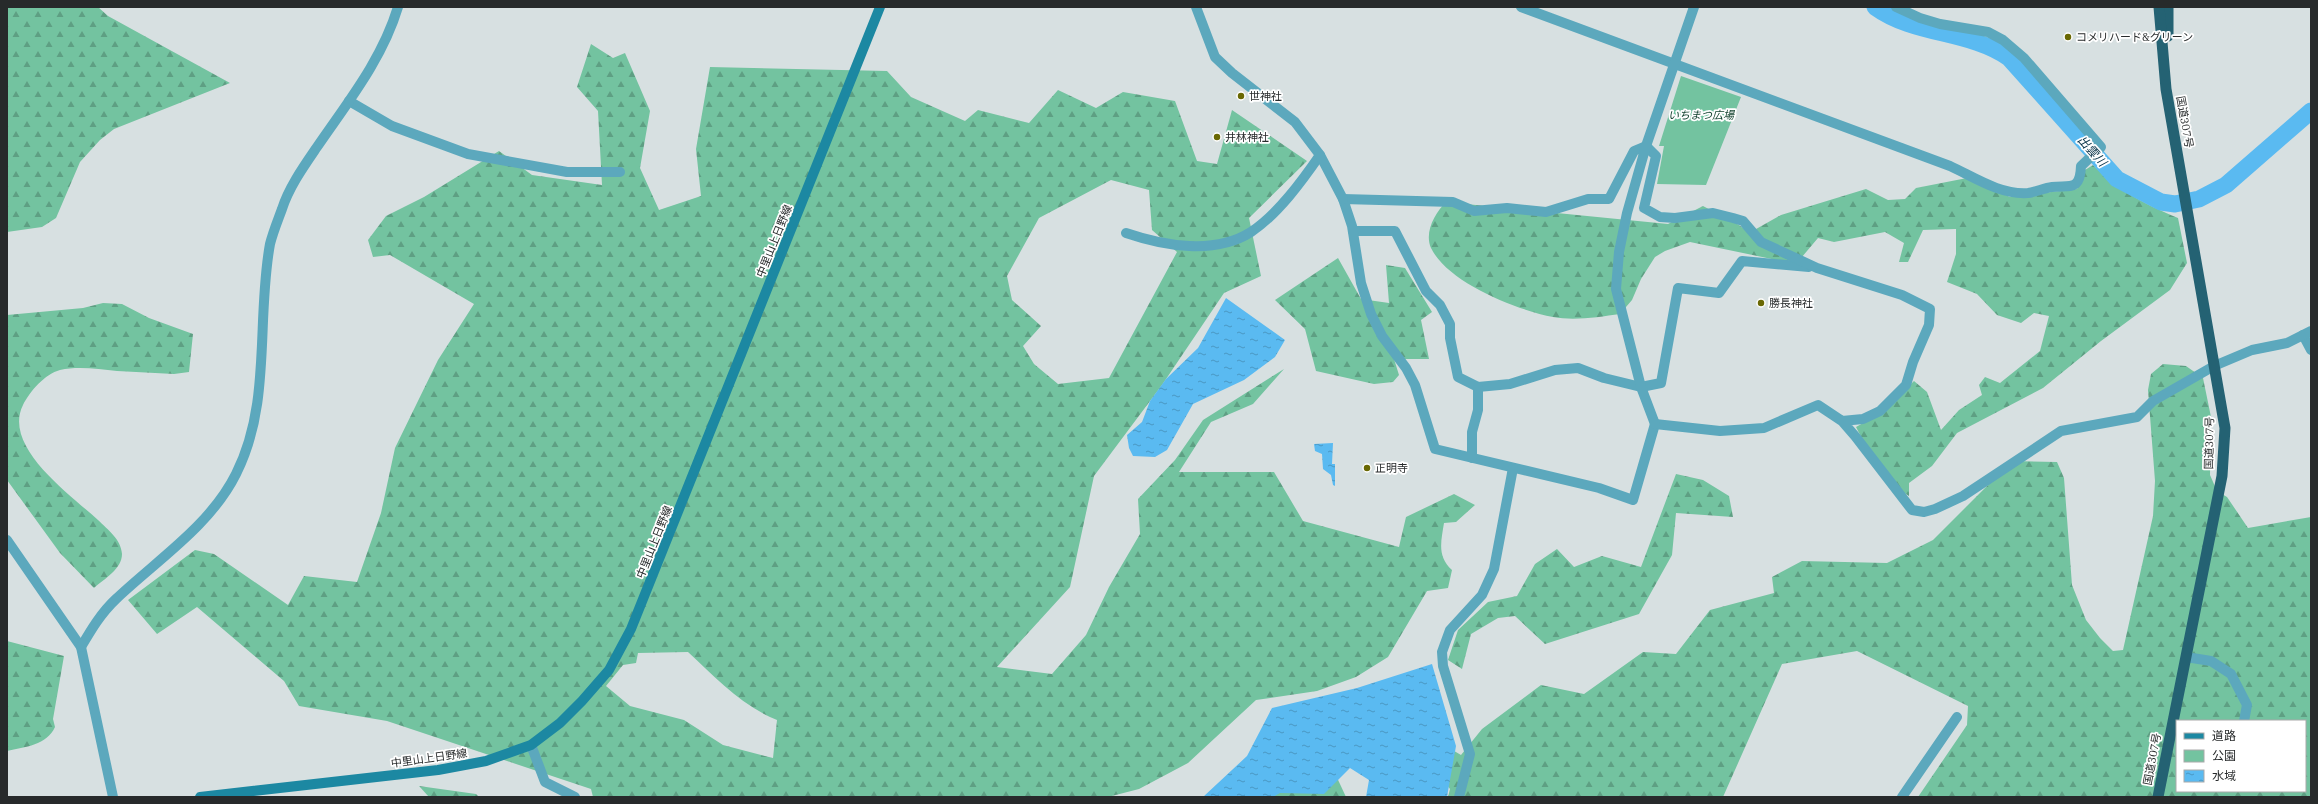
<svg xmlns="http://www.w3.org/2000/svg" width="2318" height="804" viewBox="0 0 2318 804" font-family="'IBM Plex Serif','Noto Sans JP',serif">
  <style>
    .forest { fill: url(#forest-firs); fill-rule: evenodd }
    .park { fill: #73c3a0 }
    .water { fill: url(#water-ripples) }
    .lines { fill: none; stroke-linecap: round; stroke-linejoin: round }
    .river { stroke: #5abaf1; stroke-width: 17 }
    .minor { stroke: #5ca8bd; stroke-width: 10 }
    .tertiary { stroke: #5ca8bd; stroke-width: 10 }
    .secondary { stroke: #1c88a2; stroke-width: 10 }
    .trunk { stroke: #246273; stroke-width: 11 }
    .poi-dot { fill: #696803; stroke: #fff; stroke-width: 1.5 }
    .labels { text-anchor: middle; stroke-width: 3.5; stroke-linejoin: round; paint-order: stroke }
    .poi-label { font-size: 11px; fill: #272a2b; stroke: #fff; text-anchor: start }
    .park-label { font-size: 11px; font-style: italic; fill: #144330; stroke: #fff }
    .street-label { font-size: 11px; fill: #272a2b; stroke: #fff }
    .water-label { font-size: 12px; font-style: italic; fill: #032f45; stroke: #fff }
  </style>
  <defs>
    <pattern id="forest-firs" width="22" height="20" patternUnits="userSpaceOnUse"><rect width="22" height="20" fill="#73c3a0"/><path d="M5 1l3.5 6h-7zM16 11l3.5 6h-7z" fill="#5e9f83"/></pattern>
    <pattern id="water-ripples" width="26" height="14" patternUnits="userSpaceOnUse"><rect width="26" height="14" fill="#5abaf1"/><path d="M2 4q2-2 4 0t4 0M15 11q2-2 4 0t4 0" fill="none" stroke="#4a97c3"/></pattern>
  </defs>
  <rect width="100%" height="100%" fill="#d7e0e1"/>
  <g class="forest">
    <path d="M7,7h91l10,9 122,67 -116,46 -14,11 -20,22 -24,56 -14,9 -35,5z"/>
    <path d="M591,44l22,14 12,-5 25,58 -10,57 19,42 42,-14 -5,-47 14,-82 177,4 24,26 54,24 13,-11 51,13 29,-33 38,18 27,-16 52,9 22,60 20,3 15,-54 75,51 -58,57 12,58 -37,17 -62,92 -68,91 -24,111 -73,80 55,7 34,-39 23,-48 31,-53 -2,-35 37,-39 28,-40 81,-51 -31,35 -42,18 -32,50h95l29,49 96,26 7,-30 48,-23 21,11 -19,17 -12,1c-3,19 -7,33 8,47l-4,18 -21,3 -39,66 -32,20 -39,14 -61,9 -68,63 -49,26 -31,8h-515l-2,-8 -204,-68 -88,-15 -15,-25 -87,-74 -40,27 -29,-34 67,-50 19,4 74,51 16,-29 53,6 24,-69 14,-65 43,-88 36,-56 -84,-49 -17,2 -5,-17 18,-24 38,-19 75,-46 33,24 70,10 -4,-74 -21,-24zM1111,180l38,10 3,40 25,22 -68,126 -51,6 -24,-20 -11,-18 18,-20 -29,-26 -5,-24 32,-58zM688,652c27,25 54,54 89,68l-4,38 -50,-13 -39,-25 -54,-14 -24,-20 17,-21 13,-2 2,-10z"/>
    <path d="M2093,165c29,27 49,38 85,53l9,45 -17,27 -69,51 -58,47 -86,45 -25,33 -23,17v13c-23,-14 -41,-45 -53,-69l25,-14 33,-32 13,11 14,38 18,-20 23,-15 -3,-10 6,-8 15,6 40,-32 9,-35 -15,-3 -13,10 -24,-8 -20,-21 -30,-12 9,-28v-25l-33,1 -15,32h-9l5,-19 -19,-11 -51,10 -16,-4 -22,26 -106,-22 -25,9 -10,6 -14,22 -9,21 -12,14c-21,3 -46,7 -67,3 -36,-7 -105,-34 -122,-69 -7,-16 4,-35 15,-46l222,22 35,-18 36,19 10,8 32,-18 85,-26 22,11 17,-1 11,-11 51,-10 43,19 67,-8 8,-19z"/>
    <path d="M1338,258l23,41 28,4 -3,-38 19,3 27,44 -11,8 8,39h-35l5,16 -6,7 -19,2 -58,-13 -11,-42 -30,-29z"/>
    <path d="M103,303l19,1 27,14 44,16 -4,38 -15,2c-19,-1 -38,-2 -57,-3 -19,-2 -39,-5 -57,-1 -15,4 -30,21 -37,35 -21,42 48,90 75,115 10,10 23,19 24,34 0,15 -18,25 -28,34l-34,-35 -53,-73v-165l76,-7z"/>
    <path d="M2163,364l23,2 17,12 8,39 -1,58 7,16 10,6 21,31 63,-11v280h-393l49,-72 1,-19 -111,-55 -75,13 -59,133h-275l2,-8 -22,-29 6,-21 27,16 21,-26 59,-44 43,9 59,-42 33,2 34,-44 64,-17 -2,-16 30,-16 85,2 46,-23 79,-79 45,1 7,16 8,107 14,35 14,18 13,13 10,-1 30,-134 2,-35 -7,-91 3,-16zM2177,721h128v70h-128z"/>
    <path d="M1676,474l27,6 26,16 4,21 -57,-4 -4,42 -33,59 -94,30 -30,-28 -17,2 -27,16 -9,35 -14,-9 10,-30 30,-28 29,-6 18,-32 22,-15 17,18 28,-11 39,11z"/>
    <path d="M7,641l57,15 -11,63 2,8c-8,18 -30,20 -48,24z"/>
    <path d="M1333,769l13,28h-96z"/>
    <path d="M419,786l57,8 3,3h-50z"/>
  </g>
  <path class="park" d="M1681,76l60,21 -35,88 -49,-1 7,-38h-5z"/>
  <g class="water">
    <path d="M1226,298l59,42 -10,17 -31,23 -51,24 -26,46 -12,7 -22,-1 -4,-8 -2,-13 15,-13 8,-21 16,-22 32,-31z"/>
    <path d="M1333,443l-1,21h3v22l-2,-1 -2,-10 -8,-6 -1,-15 -7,-3 -1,-7z"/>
    <path d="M1432,664l24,82 -9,51h-81l3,-17 -19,-12 -26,26 -44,-1 -7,4h-70l44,-41 25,-48 85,-20z"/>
  </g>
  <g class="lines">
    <path class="river" d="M1875,7c40,29 94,23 134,51l108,121 44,23 14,2 24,-5 27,-14 85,-74"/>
    <g class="minor">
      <path d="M1521,7l429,159c24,11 50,29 78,27 8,-1 16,-5 24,-6 19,-2 28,4 29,-21l20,-19 -77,-89 -21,-18 -15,-8 -48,-8 -20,-6 -24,-11"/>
      <path d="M349,101l43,25 76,28 99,18h53"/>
      <path d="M1353,231h42l31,60 14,14 10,19v14l8,39 20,10 32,-3 45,-14 23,-2 26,10 37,9 20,-4 17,-95 41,5 23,-32 67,6"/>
      <path d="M1126,233c38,13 89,22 125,-1 27,-18 51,-51 69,-77"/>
      <path d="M2303,335l8,15"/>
      <path d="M1842,421l21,-2 17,-8 26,-26 7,-23 16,-37 1,-16 -28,-14 -85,-27 -56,-26 -18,-21 -10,-3 -20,-5 -38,5 -15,-1 -16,-9 12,-52 -10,-10 -12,5 -25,48h-21l-42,13 -39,-4 -33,3 -21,-9 -110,-3 9,27 9,57 10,31 11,22 24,32 9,17 20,64 164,39 34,12 22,-76 65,7 44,-3 54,-23 24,16 13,15 57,74 12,2 11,-3 28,-13 98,-65 76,-14 16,-16 61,-35 38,-16 35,-7 24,-12"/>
      <path d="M1472,458v-26l6,-22v-23"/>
      <path d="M7,540l74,107 32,150"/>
      <path d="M81,647c10,-17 20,-34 35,-48 41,-39 94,-73 120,-125 36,-71 20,-154 34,-230 3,-12 8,-24 12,-35 7,-22 22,-43 35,-62 30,-44 65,-87 81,-140"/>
      <path d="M2186,657l25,4 20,13 16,31 -3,16"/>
      <path d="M1459,797l11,-43 -27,-88 -1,-14 8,-22 32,-35 12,-26 19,-101"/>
      <path d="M1902,797l55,-80"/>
    </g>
    <g class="tertiary">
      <path d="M1196,7l19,50 17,16 63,49 25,33 23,44"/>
      <path d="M1655,424l-14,-37 -25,-98 3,-37 8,-39 19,-67 48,-139"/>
      <path d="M531,745l14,37 30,15"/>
    </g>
    <path class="secondary" d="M200,797l238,-27 48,-9 45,-16 29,-22 22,-22 27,-31 22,-41 249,-622"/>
    <g class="trunk">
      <path d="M2168,36v-29"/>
      <path d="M2158,797l64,-321 3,-48 -59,-339 -7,-82"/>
    </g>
  </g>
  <g class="poi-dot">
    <circle cx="2068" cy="37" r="4"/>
    <circle cx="1241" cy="96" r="4"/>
    <circle cx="1217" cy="137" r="4"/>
    <circle cx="1761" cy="303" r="4"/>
    <circle cx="1367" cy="468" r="4"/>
  </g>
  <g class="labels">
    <g class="poi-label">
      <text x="2076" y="41">コメリハード&amp;グリーン</text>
      <text x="1249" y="100">世神社</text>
      <text x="1225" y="141">井林神社</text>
      <text x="1769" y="307">勝長神社</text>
      <text x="1375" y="472">正明寺</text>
    </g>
    <g class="park-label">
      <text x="1701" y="119">いちまつ広場</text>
    </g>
    <g class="street-label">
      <text transform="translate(2185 122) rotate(80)" y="4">国道307号</text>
      <text transform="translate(774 241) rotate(-68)" y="4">中里山上日野線</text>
      <text transform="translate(2209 443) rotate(-89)" y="4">国道307号</text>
      <text transform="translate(654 542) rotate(-68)" y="4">中里山上日野線</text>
      <text transform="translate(429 758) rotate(-8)" y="4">中里山上日野線</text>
      <text transform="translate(2152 759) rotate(-79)" y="4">国道307号</text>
    </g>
    <g class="water-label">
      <text transform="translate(2092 151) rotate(48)" y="4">出雲川</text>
    </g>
  </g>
  <rect width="2318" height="804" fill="none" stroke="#272a2b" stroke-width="16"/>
  <rect x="2176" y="720" width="130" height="72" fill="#ffffff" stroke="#a9aaaa"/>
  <rect x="2184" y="733" width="20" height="6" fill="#1c88a2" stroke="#a9aaaa"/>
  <text x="2212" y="740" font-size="12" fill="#272a2b">道路</text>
  <rect x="2184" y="750" width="20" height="12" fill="#73c3a0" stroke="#a9aaaa"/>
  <text x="2212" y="760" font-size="12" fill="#272a2b">公園</text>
  <rect x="2184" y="770" width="20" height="12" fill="url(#water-ripples)" stroke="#a9aaaa"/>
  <text x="2212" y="780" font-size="12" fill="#272a2b">水域</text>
</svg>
